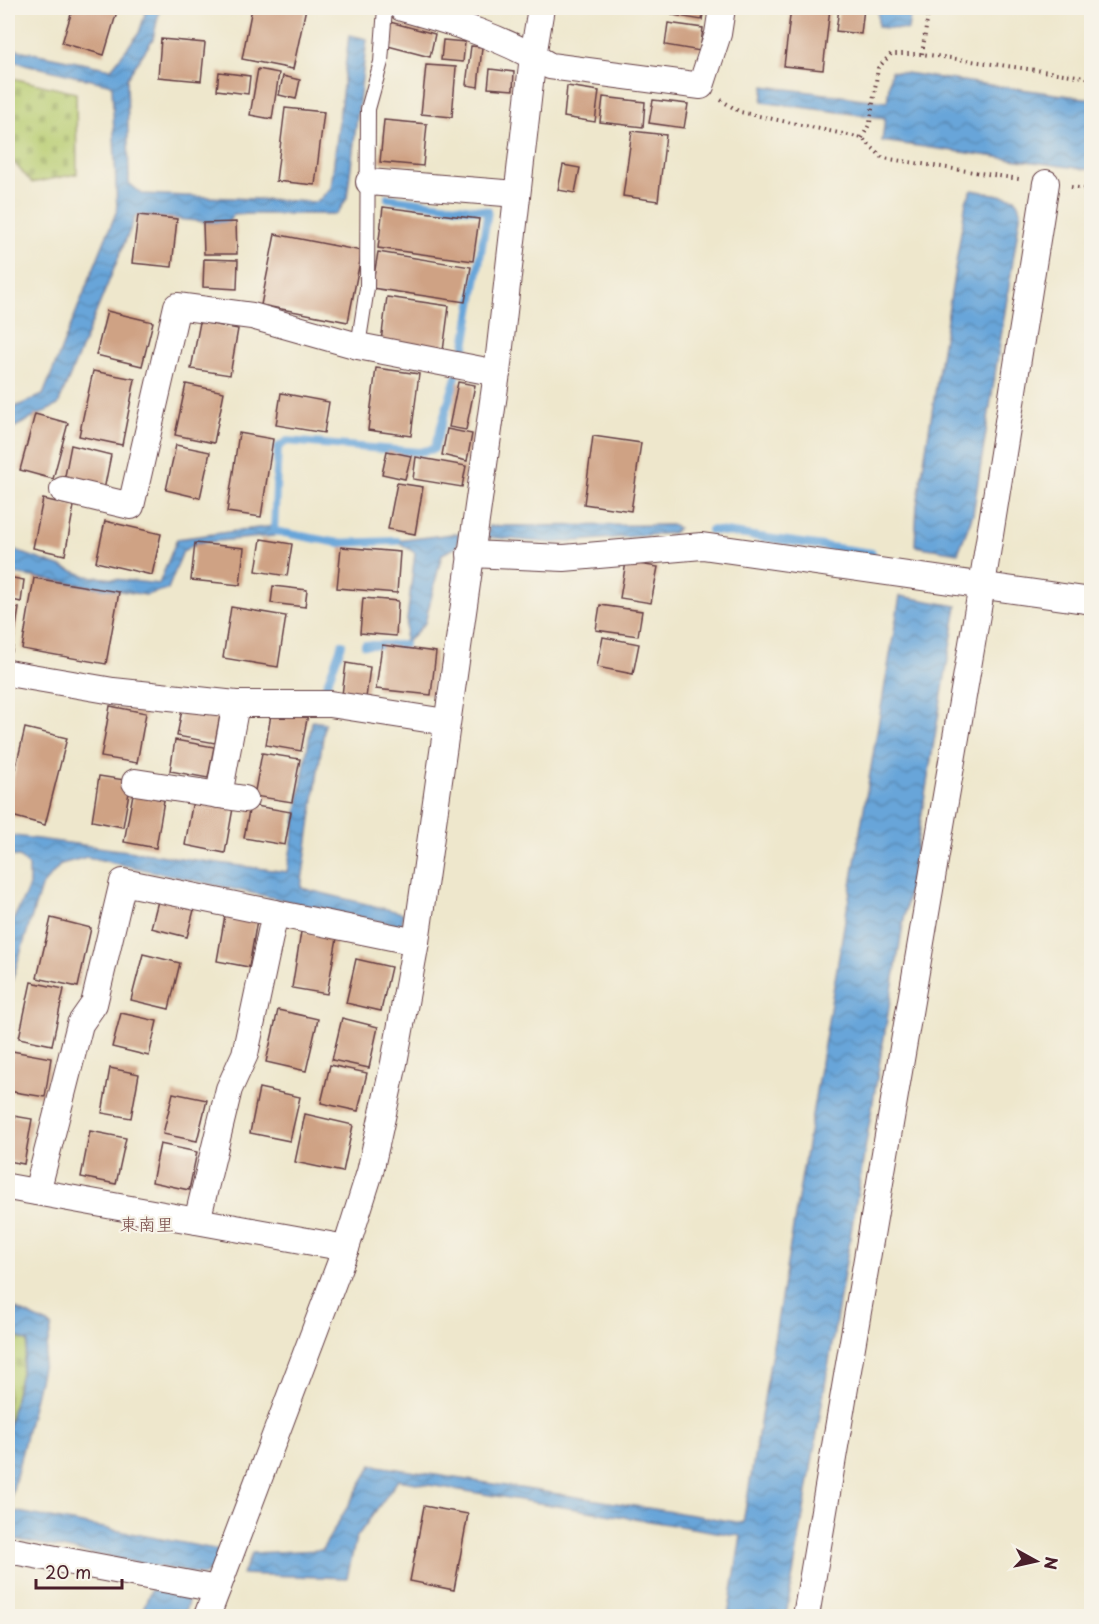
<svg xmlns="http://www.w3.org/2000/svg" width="1099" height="1624" viewBox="0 0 1099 1624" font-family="'Playpen Sans','Klee One',sans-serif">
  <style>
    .cemetery { fill: url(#cemetery-stones); stroke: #80764e; stroke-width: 1.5 }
    .water { fill: url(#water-waves); stroke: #596282; stroke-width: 1.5 }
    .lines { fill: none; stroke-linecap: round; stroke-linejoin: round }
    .stream { stroke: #68a5d9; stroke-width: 8 }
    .building { fill: #cfa284 }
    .lane-casing { stroke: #633d43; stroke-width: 16 }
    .street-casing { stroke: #633d43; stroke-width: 28 }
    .path { stroke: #633d43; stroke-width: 4; stroke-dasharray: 1.5 4.5; stroke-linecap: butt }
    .lane { stroke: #fff; stroke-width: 14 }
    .street { stroke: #fff; stroke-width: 26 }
    .labels { text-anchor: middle; stroke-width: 4.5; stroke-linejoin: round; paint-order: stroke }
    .neighbourhood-label { font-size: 18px; fill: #794d4a; stroke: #f7f3e8 }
  </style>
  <defs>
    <pattern id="cemetery-stones" width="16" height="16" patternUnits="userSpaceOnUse" patternTransform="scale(1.5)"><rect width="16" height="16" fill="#b7cc70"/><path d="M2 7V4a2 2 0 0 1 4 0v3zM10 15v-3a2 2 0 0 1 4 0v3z" fill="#9faf61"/></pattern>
    <pattern id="water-waves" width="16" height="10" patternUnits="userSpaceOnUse" patternTransform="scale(1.5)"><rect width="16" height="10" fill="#68a5d9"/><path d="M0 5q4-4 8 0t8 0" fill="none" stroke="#5886b0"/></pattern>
  </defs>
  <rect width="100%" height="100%" fill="#f7f3e8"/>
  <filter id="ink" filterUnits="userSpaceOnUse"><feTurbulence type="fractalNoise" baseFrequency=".0167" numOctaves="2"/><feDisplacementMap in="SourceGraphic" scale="12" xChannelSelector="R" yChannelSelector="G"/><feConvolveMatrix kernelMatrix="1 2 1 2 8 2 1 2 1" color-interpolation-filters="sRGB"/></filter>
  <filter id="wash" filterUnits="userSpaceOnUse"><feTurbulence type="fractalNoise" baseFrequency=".008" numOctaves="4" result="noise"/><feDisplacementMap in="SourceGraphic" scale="24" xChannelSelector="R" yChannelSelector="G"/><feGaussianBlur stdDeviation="1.35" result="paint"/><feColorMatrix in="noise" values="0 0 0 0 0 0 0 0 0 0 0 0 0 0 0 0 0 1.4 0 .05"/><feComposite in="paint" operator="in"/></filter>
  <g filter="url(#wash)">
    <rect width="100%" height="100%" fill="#eee7cc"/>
    <g class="cemetery">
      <path d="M8,77l68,16 1,81 -45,9 -24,-27z"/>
      <path d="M8,1332l20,10 -20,87z"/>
    </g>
    <g class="water">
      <path d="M147,8h13l-7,31 -26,39 2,105 13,11 175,8 14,-14 18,-153 18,4 -20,159 -10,16h-103l-7,10 -91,-9 -78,190 -49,25 -1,9v-29l35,-15 74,-185 -5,-125 -104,-25v-12l103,21 28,-36z"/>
      <path d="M878,8h33l-3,22 -30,-3z"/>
      <path d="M891,71l200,28v71l-209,-29 3,-23 -123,-16 2,-16 123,16z"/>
      <path d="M972,190l43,8 6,12 -48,304 -15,39 -43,-7 2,-41 49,-304z"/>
      <path d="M674,525l4,3 -5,5 -120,10 -65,-6 1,-11z"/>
      <path d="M273,526l1,10 -78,7 -13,8 -15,38 -22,6 -138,-22v-25l79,28 72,8 18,-45z"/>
      <path d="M459,533l-2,14 -15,7 -17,69 -21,22 11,-92 -18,-12z"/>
      <path d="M900,596l57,10 -171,1010h-58l13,-80 -343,-56 -42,58 -9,40 -105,-4 10,-21 70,-3 50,-85 371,58z"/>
      <path d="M312,721l13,2 -24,165 102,25 -1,13 -315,-69 -26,7 -20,23 -33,106v-62l21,-44v-21l-10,-9 -11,-2v-20l279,37z"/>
      <path d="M8,1305l44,21 -44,184 212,40 -4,16 -13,9 -195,-37v-109l20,-87 -20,-10z"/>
      <path d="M151,1590l22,2 16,6 -5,18h-44z"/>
    </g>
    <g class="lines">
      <g class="stream">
        <path d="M388,198l100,13 -24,141"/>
        <path d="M711,530l161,23"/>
        <path d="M397,541l-58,2 -65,-12 4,-84 9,-6 132,11 15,-3 22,-72"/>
        <path d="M365,645h39"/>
        <path d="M324,691l18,-47"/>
      </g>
    </g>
    <g id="blocks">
      <g class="building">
        <path d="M73,8h45l-14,47 -42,-12z"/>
        <path d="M252,8h54l-13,61 -51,-10z"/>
        <path d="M674,8h30l-2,12 -30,-5z"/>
        <path d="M791,8h39l-7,62 -39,-4z"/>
        <path d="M839,8h25l-3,26 -25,-3z"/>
        <path d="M390,22l45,12 -5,23 -46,-12z"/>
        <path d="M668,23l35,5 -3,23 -35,-6z"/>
        <path d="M161,39l44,4 -4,38 -43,-4z"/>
        <path d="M443,40l22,2 -2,20 -22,-2z"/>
        <path d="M471,46l11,1 -4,40 -12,-2z"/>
        <path d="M426,65l30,2 -4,50 -31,-3z"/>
        <path d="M258,69l21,4 -7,46 -22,-4z"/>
        <path d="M490,69l24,3 -1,18 -25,-2z"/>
        <path d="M219,72l31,4 -2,18 -31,-4z"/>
        <path d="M283,76l17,4 -4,19 -17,-4z"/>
        <path d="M567,86l32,5 -4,31 -31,-5z"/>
        <path d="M603,97l42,5 -2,25 -43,-5z"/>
        <path d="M653,100l35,4 -4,24 -35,-5z"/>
        <path d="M285,108l39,4 -9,73 -39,-4z"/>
        <path d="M384,120l43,4 -4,42 -43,-4z"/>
        <path d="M632,131l34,4 -8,66 -35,-5z"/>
        <path d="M563,165l17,3 -5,25 -17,-3z"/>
        <path d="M383,207l96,12 -6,42 -95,-13z"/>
        <path d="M138,215l39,4 -5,48 -40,-4z"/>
        <path d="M236,222l1,32h-33l-1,-31z"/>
        <path d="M275,234l87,17 -14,71 -87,-17z"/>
        <path d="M378,252l93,15 -6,35 -93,-14z"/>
        <path d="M204,259l34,1 -1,29 -34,-2z"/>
        <path d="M387,297l62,9 -6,45 -62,-10z"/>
        <path d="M107,311l46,11 -11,44 -46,-11z"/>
        <path d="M200,322l38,7 -8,46 -39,-6z"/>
        <path d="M376,368l43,6 -8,62 -43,-6z"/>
        <path d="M93,371l42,8 -13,66 -43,-9z"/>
        <path d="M458,382l17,3 -9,45 -17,-3z"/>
        <path d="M186,384l38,8 -10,51 -39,-8z"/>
        <path d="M281,393l48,9 -5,31 -48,-8z"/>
        <path d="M35,414l33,9 -15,56 -33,-9z"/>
        <path d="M447,429l25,5 -5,27 -25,-6z"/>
        <path d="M239,433l34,6 -12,78 -34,-5z"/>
        <path d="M593,436l48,7 -10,68 -47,-7z"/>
        <path d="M71,445l40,10 -7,35 -40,-9z"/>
        <path d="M176,445l34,7 -10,46 -34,-8z"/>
        <path d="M387,451l24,5 -6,23 -23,-5z"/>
        <path d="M416,457l50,9 -4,21 -49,-8z"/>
        <path d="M397,483l26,4 -8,47 -27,-5z"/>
        <path d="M43,499l31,7 -9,49 -32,-7z"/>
        <path d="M105,521l56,13 -9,41 -56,-13z"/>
        <path d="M261,539l31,5 -5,32 -31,-5z"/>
        <path d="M195,543l49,5 -4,37 -49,-5z"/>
        <path d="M341,547l59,5 -3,41 -60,-5z"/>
        <path d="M626,562l32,5 -7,36 -31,-5z"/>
        <path d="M8,577l16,3 -3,22 -13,-3z"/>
        <path d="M34,578l85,14 -13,72 -84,-15z"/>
        <path d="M273,586l34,4 -2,17 -34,-4z"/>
        <path d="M363,598l35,3 -2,35 -36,-3z"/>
        <path d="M600,605l42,6 -4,25 -42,-6z"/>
        <path d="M8,607l11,1 -7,44h-4z"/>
        <path d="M231,607l55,9 -8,51 -55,-9z"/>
        <path d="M603,637l36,7 -6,30 -36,-7z"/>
        <path d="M382,645l54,7 -5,43 -55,-6z"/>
        <path d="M346,663l24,4 -4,31 -24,-3z"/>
        <path d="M183,704l38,6 -6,33 -38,-7z"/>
        <path d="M110,706l36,7 -9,50 -36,-6z"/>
        <path d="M272,708l36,6 -7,37 -35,-6z"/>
        <path d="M25,728l42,10 -22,87 -37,-10v-14z"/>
        <path d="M175,740l39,7 -6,31 -38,-7z"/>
        <path d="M262,753l38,6 -8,43 -38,-6z"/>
        <path d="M99,776l32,5 -8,46 -31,-6z"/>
        <path d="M133,794l31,6 -8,48 -32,-6z"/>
        <path d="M193,800l40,8 -8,45 -40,-8z"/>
        <path d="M250,805l41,7 -6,33 -41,-7z"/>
        <path d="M159,897l36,9 -8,31 -36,-9z"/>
        <path d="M225,915l32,5 -8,47 -32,-6z"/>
        <path d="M51,918l40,10 -13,59 -41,-9z"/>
        <path d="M301,932l36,6 -10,56 -35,-6z"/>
        <path d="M143,954l37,9 -11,46 -38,-9z"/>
        <path d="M356,959l35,8 -10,44 -35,-8z"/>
        <path d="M31,982l33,7 -12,56 -33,-7z"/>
        <path d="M278,1010l40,9 -12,52 -40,-9z"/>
        <path d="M121,1013l36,8 -8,35 -37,-9z"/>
        <path d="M342,1018l36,9 -9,41 -37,-8z"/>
        <path d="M12,1051l39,7 -6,39 -37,-6z"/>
        <path d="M330,1065l37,8 -9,38 -37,-8z"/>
        <path d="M110,1068l29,6 -8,44 -29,-5z"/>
        <path d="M259,1088l41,9 -10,44 -40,-8z"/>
        <path d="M173,1093l34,7 -10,41 -34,-7z"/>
        <path d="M305,1114l48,11 -10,47 -48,-10z"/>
        <path d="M8,1115l24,4 -8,45 -16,-3z"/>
        <path d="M90,1131l36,7 -10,46 -35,-7z"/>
        <path d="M160,1144l37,8 -8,38 -37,-8z"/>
        <path d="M424,1506l44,8 -14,76 -44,-9z"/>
      </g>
    </g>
  </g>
  <g filter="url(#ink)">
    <use href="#blocks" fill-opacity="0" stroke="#633d43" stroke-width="1.5"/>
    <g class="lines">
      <g class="lane-casing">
        <path id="lane" d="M358,346l9,-58 1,-179 13,-47 4,-54"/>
      </g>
      <g class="street-casing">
        <g id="street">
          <path d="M402,8c51,14 102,30 148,58l151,20 17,-52 4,-26"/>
          <path d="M369,182l148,12"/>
          <path d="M63,490l68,16 46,-200 75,10 106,30 139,27"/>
          <path d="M470,554l94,4 138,-12 390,55"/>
          <path d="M8,673l105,18 123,13h94l116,18"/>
          <path d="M135,782l110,17"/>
          <path d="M219,795l17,-91"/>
          <path d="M8,1187l338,61"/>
          <path d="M37,1192l43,-168 14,-20 29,-122 293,60"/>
          <path d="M197,1221l32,-132 16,-35 30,-141"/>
          <path d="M8,1550l209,39"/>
          <path d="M207,1616l139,-368 24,-76 24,-109 22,-121 81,-569 36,-317 8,-48"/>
          <path d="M806,1616l176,-1031 64,-402"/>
        </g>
      </g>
      <g class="path">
        <path d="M922,54l7,-46"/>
        <path d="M721,100l19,12 122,26 21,20 136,21"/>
        <path d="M862,138l8,-15 8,-55 13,-14h31l170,24"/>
        <path d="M1071,187l21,3"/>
      </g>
      <use href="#lane" class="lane"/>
      <use href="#street" class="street"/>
    </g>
  </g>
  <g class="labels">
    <g class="neighbourhood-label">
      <text x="147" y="1231">東南里</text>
    </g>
  </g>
  <rect width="1099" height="1624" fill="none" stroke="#f7f3e8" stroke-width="30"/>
  <g transform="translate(1036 1561) rotate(98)" stroke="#f7f3e8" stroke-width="4.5" paint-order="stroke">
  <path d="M0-4.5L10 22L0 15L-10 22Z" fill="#4a1f2b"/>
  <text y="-9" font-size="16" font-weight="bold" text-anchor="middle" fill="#4a1f2b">N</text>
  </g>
  <path d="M36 1579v9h86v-9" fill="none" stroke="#4a1f2b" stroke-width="3"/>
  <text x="45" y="1579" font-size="18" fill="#4a1f2b" stroke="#f7f3e8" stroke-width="4.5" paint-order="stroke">20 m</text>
</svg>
